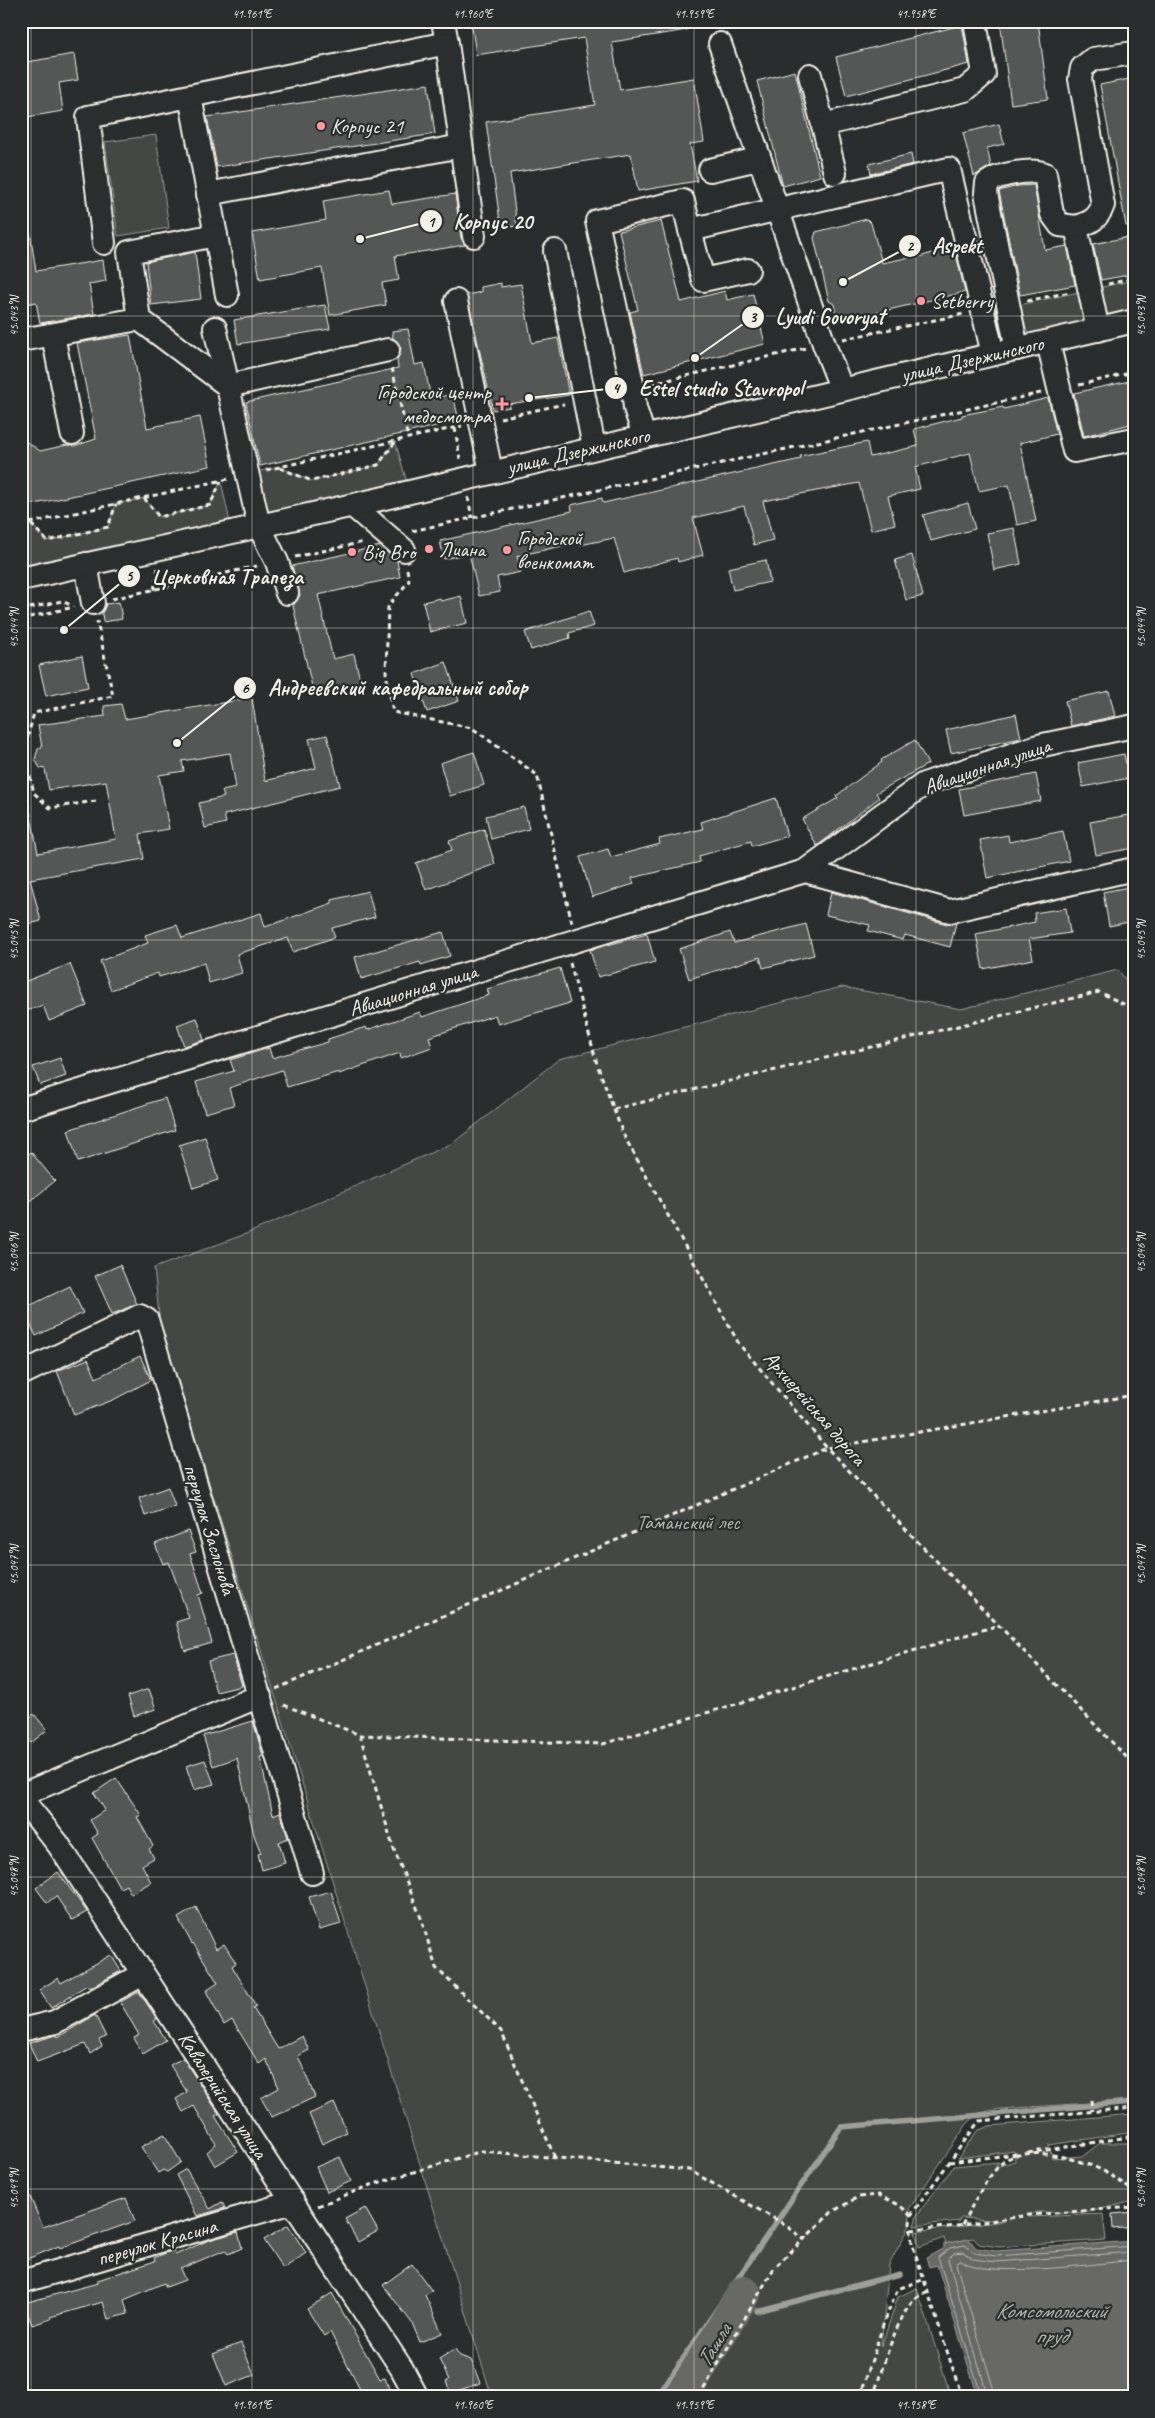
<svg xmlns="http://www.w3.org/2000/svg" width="1155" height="2418" viewBox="0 0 1155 2418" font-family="Caveat,sans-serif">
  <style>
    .green { fill: #444645; stroke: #9c9c96 }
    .water { fill: #676866; stroke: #9f9f9a }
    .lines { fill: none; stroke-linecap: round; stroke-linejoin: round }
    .shore { stroke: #bcbab4; stroke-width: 1 }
    .stream { stroke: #9f9f9a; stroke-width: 5.5 }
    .river { stroke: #676866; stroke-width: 34 }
    .building { fill: #555756; stroke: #f4f1e8 }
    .minor-casing { stroke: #f4f1e8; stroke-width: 26 }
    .path { stroke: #f4f1e8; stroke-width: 3; stroke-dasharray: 5 4; stroke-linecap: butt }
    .minor { stroke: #2a2d2e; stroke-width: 22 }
    .ticks { fill: none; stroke: #f4f1e8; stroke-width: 1; stroke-opacity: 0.45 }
    .poi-dot { fill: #ff9aa2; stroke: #2a2d2e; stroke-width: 2 }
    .labels { text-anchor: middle; stroke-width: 4.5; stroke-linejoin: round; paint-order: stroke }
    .poi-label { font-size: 21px; fill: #f4f1e8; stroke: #2a2d2e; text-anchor: start }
    .street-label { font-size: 21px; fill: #f4f1e8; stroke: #2a2d2e }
    .park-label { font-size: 21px; fill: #b6b5af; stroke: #2a2d2e }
    .water-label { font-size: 22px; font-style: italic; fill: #b5b3ae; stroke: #2a2d2e }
    .leader { fill: none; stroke: #f4f1e8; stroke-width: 2 }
    .callout-dot { fill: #f4f1e8; stroke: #2a2d2e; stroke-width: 2 }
    .mark-label { font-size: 15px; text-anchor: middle; font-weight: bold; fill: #111 }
    .callout-label { font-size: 22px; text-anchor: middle; font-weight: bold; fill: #f4f1e8; stroke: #2a2d2e; stroke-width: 4.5; stroke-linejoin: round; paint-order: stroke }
    .neatline { fill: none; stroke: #f4f1e8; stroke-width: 2 }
    .ticks-label { font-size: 12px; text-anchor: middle; fill: #f4f1e8 }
  </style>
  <rect width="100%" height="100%" fill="#2a2d2e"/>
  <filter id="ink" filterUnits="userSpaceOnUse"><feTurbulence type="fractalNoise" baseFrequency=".02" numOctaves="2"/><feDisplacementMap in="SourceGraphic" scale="10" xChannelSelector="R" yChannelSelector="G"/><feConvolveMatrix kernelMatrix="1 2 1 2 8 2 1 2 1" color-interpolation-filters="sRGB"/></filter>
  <g filter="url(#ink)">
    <g class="green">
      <path d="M156,135l13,93 -51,8 -13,-94z"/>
      <path d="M1134,280v33l-128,28 -3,-1 -7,-30z"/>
      <path d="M395,441l13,45 -149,35 -12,-47 32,-7 33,14 66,-16z"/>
      <path d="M221,481l10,46 -210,45v-47l9,-2 18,18 60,-14 8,-23 28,-6 16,19 50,-12z"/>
      <path d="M1118,970l16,21v1109l-134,9 -21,4 -12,11 -58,85 1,16 -21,40 -8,82 17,-50 19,-9 34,109h-459l-332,-1073 -6,-56 97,-36 202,-89 106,-84 283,-72 119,22z"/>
      <path d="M1134,2114v18l-85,13 3,13 31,-2 17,-13h34v58l-49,12 -49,-1 -7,5 74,-3 3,26 -107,7 -20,-3 -6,-6 -27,6 -2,-6 -25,9 -4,-15 90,-11 -44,-3 -2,3 -45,5 3,-11 37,-49 45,-4 -3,5 19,-6 -1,-10 -56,7 19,-27 12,-5z"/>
    </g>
    <path class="water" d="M969,2239l7,9 20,3 138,-10v156h-156l-41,-132 -8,2 -3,-9 18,-10v-4z"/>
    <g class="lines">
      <g class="shore">
        <path d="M982,2397l-44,-140 12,-9 15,-3 10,8 21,3 138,-10"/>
        <path d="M988,2397l-40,-138 6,-6 9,-1 10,7 23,3 138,-10"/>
        <path d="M996,2397l-40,-133 2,-3 3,-1c24,20 139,3 173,0"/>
      </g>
      <g class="stream">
        <path d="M757,2311l143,-37"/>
        <path d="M729,2319l10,-3"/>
        <path d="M657,2397l184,-270 293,-25"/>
      </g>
      <path class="river" d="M682,2397l62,-104"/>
    </g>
    <g class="building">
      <path d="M471,21h215l1,9 -75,12 8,48 74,-12 10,64 -14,2 7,37 -59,10 -7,-37 -121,19 7,53 -16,2 -15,-106 109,-17 -11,-67 -108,17z"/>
      <path d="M1000,21h38l10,78 -37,5z"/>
      <path d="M962,25l7,39 -123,32 -10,-39z"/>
      <path d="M74,54l4,26 -19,3 4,28 -42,7v-55z"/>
      <path d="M795,71l25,105 -37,10 -26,-105z"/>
      <path d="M1134,78v148h-8l-26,-141z"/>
      <path d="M428,84l7,50 -218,33 -10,-50z"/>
      <path d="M999,124l5,20 -17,4 4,18 -17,10 -11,-43z"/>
      <path d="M911,154l2,10 -42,10 -2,-10z"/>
      <path d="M1034,185l11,65 22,-4 8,39 -55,10 -21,-104 19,-5z"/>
      <path d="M389,190l3,14 63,-10 6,44 4,7 -70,11 4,24 -17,3 4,22 -56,10 -8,-47 -62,11 -8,-46 74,-13 -3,-19z"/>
      <path d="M867,219l4,4 11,40 29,-6 5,1 36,-11 3,3 10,42 -128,30 -3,-18 -5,-3 -15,-63 2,-6z"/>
      <path d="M661,221l20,81 44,-11 2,9 26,-6 12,50 -121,30 -14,-62 8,-2 -19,-79z"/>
      <path d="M21,232h9l6,39 67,-11 3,21 -17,3 5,30 -54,9 -4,-21 -15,3z"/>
      <path d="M1134,236v38l-33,6 -8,-36z"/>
      <path d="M195,252l6,47 -50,6 -5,-43z"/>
      <path d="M501,283v4l20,-3 11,59 26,-5 11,57 -60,9 1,3 -17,3 -26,-115 14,-3v-5z"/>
      <path d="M325,305l5,24 -92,15 -4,-24z"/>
      <path d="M408,329l7,36 9,-2 7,36 22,-5 6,27 -199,45 -14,-64 152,-34 -1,-8 4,-12 -8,-10 -1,-7z"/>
      <path d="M130,335l17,93 53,-11 10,49 -189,41v-69l19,13 27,-6 8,1 21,-7 -19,-96z"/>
      <path d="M1134,380v43l-50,13 -10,-43z"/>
      <path d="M1048,398l9,36 -37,9 16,78 -19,4 -8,-40 -30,6 -9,-38 -55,14 5,22 -32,7 7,28 -24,6 -12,-47 -96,18 10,39 -19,5 -10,-39 -51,12 10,37 -25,7 -1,-4 -53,15 -10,-35 -34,7v-3l-63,14 4,16 -24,5 3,15 -21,4 -10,-43 -25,6 -4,-18 132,-30 -1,-6 31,-7 1,5 198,-44 -1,-3 67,-14 3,15 48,-11 -4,-17 48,-12v-2l41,-8 1,2z"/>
      <path d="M968,503l7,26 -44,12 -8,-26z"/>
      <path d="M1014,528l7,36 -27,6 -7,-37z"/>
      <path d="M380,546l17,15 3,16 -82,18 15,64 21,-5 7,30 -47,11 -21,-89 7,-11 -8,-29z"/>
      <path d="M912,555l11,41 -17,4 -11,-40z"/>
      <path d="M766,560l4,22 -37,8 -5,-22z"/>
      <path d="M461,596l6,27 -37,9 -7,-30 17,-4 1,3z"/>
      <path d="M119,602l3,17 -19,3 -1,-9 4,-9z"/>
      <path d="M589,611l5,15 -25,7 1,5 -39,12 -6,-18z"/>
      <path d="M82,656l6,31 -42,9 -7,-31z"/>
      <path d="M446,662l13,39 -32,11 -13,-38z"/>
      <path d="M1109,691l6,25 -44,10 -6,-25z"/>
      <path d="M252,698l13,83 51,-13 -7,-29 18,-4 13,51 -116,29 2,8 -21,5 -6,-25 25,-6 -2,-6 14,-3 -6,-35 -48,8 2,10 -25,4 10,54 -29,5 4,25 -114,20 11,42 -20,5v-119l8,-1 9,47 78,-14 -10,-58 -57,9 -4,-21 -5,-1 -5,-9 3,-10 4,-2 -4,-22 67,-9 -1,-10 17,-2 4,15z"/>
      <path d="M1016,714l5,24 -70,15 -5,-23z"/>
      <path d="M915,740l13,24 -52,29 3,5 -62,48 -15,-27 36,-21 -2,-2 46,-34 -1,-2z"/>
      <path d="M474,752l10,33 -34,11 -10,-33z"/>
      <path d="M1124,754l5,24 -46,9 -5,-24z"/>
      <path d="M1036,774l5,27 -77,14 -5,-26z"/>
      <path d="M776,798l11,38 -35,10 -1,-5 -52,15 1,6 -68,16 2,6 -42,13 -12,-40 28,-8 3,8 49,-13 -1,-5 44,-10 -2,-7z"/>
      <path d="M524,807l5,22 -38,10 -5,-23z"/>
      <path d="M1134,814v34l-38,7 -6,-33z"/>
      <path d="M484,829l11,35 -69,26 -10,-27 36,-13 -3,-9z"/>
      <path d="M1063,831l6,30 -82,17 -7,-38 28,-5 1,7z"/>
      <path d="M1134,886v35l-25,5 -6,-34z"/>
      <path d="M368,891l7,26 -43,11 3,9 -42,15 -5,-14 -51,16 5,19 -33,10 -5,-20 -45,14 -1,-4 -47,17 -11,-29 48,-18 -3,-8 32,-10 5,13 79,-25 4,14 67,-24v-3z"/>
      <path d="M831,892l116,32 9,-1 -6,24 -45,-12 -2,5 -35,-9 2,-6 -44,-10z"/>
      <path d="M1066,908l4,25 -41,6 4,20 -50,10 -7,-35 59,-12 -1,-9z"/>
      <path d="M806,924l8,31 -51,13 -3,-11 -71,22 -10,-30 51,-17 4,11z"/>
      <path d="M443,932l7,24 -29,9 -1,-3 -59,17 -6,-22z"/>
      <path d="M647,934l8,28 -57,15 -8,-27z"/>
      <path d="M70,964l17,42 -38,15 -6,-16 -22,8v-30z"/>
      <path d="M560,968l10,35 -72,21 -3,-9 -66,22 3,10 -31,11 -1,-5 -61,21v-2l-52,15 -5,-17 -53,18 5,17 -29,8 -9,-31 38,-11 -4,-11 39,-12 3,10 56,-16v-3l38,-12 1,3 53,-18 2,5 67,-22 -2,-6z"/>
      <path d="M197,1018l7,22 -20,6 -7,-21z"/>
      <path d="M60,1058l6,18 -26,9 -7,-18z"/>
      <path d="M165,1098l10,32 -97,32 -10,-32z"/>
      <path d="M205,1137l13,43 -25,8 -14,-43z"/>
      <path d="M31,1152l24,29 -26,21 -8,-10v-32z"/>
      <path d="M120,1265l17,39 -25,10 -17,-38z"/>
      <path d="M70,1286l13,27 -47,23 -13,-27z"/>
      <path d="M140,1356l11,24 -38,20 -39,15 -17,-44 31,-12 8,19z"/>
      <path d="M168,1487l7,19 -30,10 -6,-18z"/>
      <path d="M188,1531l8,21 -6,2 13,39 -5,2 14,48 -27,8 -9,-29 13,-4 -20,-56 -6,2 -8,-20z"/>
      <path d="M233,1655l9,31 -26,6 -8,-31z"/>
      <path d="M149,1689l7,20 -22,7 -6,-20z"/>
      <path d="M34,1714l13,16 -16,13 -10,-12v-6z"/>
      <path d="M253,1721l10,35 -3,1 13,58 7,-3 8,26 -9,4 6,21 -23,7 -4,-16 3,-1 -7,-18 -17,-77 -24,8 -10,-30z"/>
      <path d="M205,1760l9,24 -20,6 -8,-24z"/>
      <path d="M116,1778l25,37 -4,2 16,29 -4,3 5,9 -12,7 9,17 -20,12 -5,-9 -6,3 -28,-50 6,-4 -8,-14 15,-10 -11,-17z"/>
      <path d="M58,1872l29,40 -15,8 -16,-24 -9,7 -11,-15z"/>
      <path d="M331,1891l10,33 -22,6 -10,-33z"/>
      <path d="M196,1907l20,42 8,-5 12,19 -4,3 24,40 -3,2 25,41 24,-13 7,14 -11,6 17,41 -43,20 -11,-19 18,-10 -13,-29 -7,5 -27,-44 -8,5 -18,-34 12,-8 -25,-40 -1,1 -14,-26z"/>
      <path d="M111,1955l10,16 -32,17 -2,-3 -36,23 -12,-18 19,-12 3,5z"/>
      <path d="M139,1992l18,27 -3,2 12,19 -23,14 -9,-16 5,-3 -19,-33z"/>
      <path d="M95,2015l11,22 -7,3 3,6 -12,8 -5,-10 -48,18 -8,-19 28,-8 1,2z"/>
      <path d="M183,2058l36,56 -4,2 23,36 -23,14 -8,-14 9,-8 -22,-38 -11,6 -7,-13 11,-7 -17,-27z"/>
      <path d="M334,2103l13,29 -25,12 -13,-30z"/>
      <path d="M164,2134l17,28 -14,10 -4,-2 -5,3 -17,-26z"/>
      <path d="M340,2157l11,24 -24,11 -11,-25z"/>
      <path d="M186,2169l24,40 12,-7 3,6 -28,8 -21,-41z"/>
      <path d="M21,2176l22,51 83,-29 9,23 -75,27 -1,-2 -32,13 -6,-14z"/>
      <path d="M365,2208l13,23 -20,11 -13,-23z"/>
      <path d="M1134,2212v15l-21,2 -1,-15z"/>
      <path d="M288,2225l18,28 -23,16 -19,-29z"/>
      <path d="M238,2232l4,16 -14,6 -3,-4 -45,19 5,11 -19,7 -2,-4 -40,17 4,14 -20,5 -5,-17 -53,15 1,2 -19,6 -8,-22 74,-20v-3l57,-19 -1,-3 14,-6 5,-1 2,4 34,-15z"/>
      <path d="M412,2264l20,27 -7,4 17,38 -22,9 -8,-19 -29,-38z"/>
      <path d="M332,2293l48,86 5,-1 7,19h-28l-34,-65 -6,4 -17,-27z"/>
      <path d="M241,2343l13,32 -28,11 -13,-32z"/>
      <path d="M455,2349l5,7 11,4 9,23 -29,10 -5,-11 3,-2 -10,-21z"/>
    </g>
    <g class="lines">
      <g class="minor-casing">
        <g id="minor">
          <path d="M443,21l4,22"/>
          <path d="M720,44l104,300 18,46"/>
          <path d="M810,75l13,50"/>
          <path d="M190,96l37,199"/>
          <path d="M710,170l48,-11"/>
          <path d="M835,173l-12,-48 142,-35 19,-16 -9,-53"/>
          <path d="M208,194l253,-48"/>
          <path d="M690,230l13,50 45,-10"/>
          <path d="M216,235l-87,17 10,67 89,67 160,-36"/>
          <path d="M104,243l-16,-126 359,-74 27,193"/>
          <path d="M555,251l39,196"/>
          <path d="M456,301l35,171"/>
          <path d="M215,328l44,198 18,36 10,31"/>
          <path d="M1098,330l-22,-103c14,-4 22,-8 27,-22l-23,-126 2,-11 11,-9 41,-6"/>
          <path d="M53,335l19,98"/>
          <path d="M21,340l118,-21"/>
          <path d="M1048,342l26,109 60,-12"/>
          <path d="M1017,349l-31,-156 1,-10c11,-9 46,-15 58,-9l7,40 8,11 16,2"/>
          <path d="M644,436l-9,-28 -2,-20 -36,-167 86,-20 7,29 259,-61 44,185"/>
          <path d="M353,506l51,44"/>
          <path d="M86,564l7,39"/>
          <path d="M21,579l355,-79 758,-179"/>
          <path d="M805,871l145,40 184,-42"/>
          <path d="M21,1109l784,-238 119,-87 114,-38 96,-20"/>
          <path d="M21,1374l119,-58 7,4 165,553"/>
          <path d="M21,1795l239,-99"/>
          <path d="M21,1798l37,46 344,525 15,28"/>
          <path d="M21,2030l34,-8 88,-48"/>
          <path d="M21,2282l272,-80"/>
        </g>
      </g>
      <g class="path">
        <path d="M1108,284l26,-6"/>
        <path d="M1027,301l43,-9"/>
        <path d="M843,339l121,-25"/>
        <path d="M392,368l16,70"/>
        <path d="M651,384l155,-36"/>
        <path d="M1079,385l55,-13"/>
        <path d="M500,418l64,-14"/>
        <path d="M455,428l5,31"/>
        <path d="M280,468l32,13 66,-16 17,-23"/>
        <path d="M266,470l196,-44"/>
        <path d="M468,497l4,21"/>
        <path d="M144,498l15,19 51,-12 11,-24"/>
        <path d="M31,524l16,17 61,-14 8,-23"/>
        <path d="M21,525l207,-46"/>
        <path d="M412,531l629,-138"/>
        <path d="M295,557l69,-15"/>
        <path d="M407,569l2,12 -21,25 -2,67 7,39 79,16 65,47 35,148"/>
        <path d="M154,590l4,-22"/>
        <path d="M112,599l145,-33"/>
        <path d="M21,610l41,-9 11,5"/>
        <path d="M21,619l53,-12"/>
        <path d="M96,801l-46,7 -16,-15 -10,-42 10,-38 79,-17 -16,-75"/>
        <path d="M570,963l27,101 26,70 116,210 88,104 307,317"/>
        <path d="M614,1109l485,-117 35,17"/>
        <path d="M276,1689l551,-241 307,-53"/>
        <path d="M284,1705l76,30 243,9 396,-119"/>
        <path d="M360,1735l33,112 28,71 15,50 65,63 54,127"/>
        <path d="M1091,2100l1,11"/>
        <path d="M1028,2153l106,-17"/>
        <path d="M949,2162l68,-8"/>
        <path d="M318,2206l53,-21 111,-34 207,19 95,54 20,15"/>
        <path d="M962,2225c12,-22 22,-45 40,-62 23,-21 83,-3 107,11 8,5 17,12 25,18"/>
        <path d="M911,2230l46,-4 72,-11 105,-8"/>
        <path d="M699,2397l75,-129 58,-56 26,-15 21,-2 20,10 12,10"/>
        <path d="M860,2397l25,-78 13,-30 27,-10"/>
        <path d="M873,2397c9,-26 23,-80 42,-98 4,-4 10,-6 14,-8"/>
        <path d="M962,2397l-50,-154 -2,-20 1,-8 68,-94 155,-13"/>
      </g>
      <use href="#minor" class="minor"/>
    </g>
  </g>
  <path class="ticks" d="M31,21v2376M252,21v2376M473,21v2376M694,21v2376M916,21v2376M21,316h1113M21,628h1113M21,940h1113M21,1253h1113M21,1565h1113M21,1877h1113M21,2189h1113"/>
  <g class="poi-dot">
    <circle cx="321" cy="126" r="5"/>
    <circle cx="921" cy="301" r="5"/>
    <path d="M499.5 396.5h5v5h5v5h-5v5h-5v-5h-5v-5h5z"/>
    <circle cx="429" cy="549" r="5"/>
    <circle cx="507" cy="550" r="5"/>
    <circle cx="352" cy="552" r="5"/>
  </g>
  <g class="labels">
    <g class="poi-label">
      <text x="331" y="133">Корпус 21</text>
      <text x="931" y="308">Setberry</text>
      <text x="491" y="399" text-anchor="end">Городской центр<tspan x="491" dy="24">медосмотра</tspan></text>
      <text x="517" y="545">Городской<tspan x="517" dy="24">военкомат</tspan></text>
      <text x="439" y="556">Лиана</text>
      <text x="362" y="559">Big Bro</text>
    </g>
    <g class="street-label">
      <text transform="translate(972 359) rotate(-13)" y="7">улица Дзержинского</text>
      <text transform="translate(578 451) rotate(-13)" y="7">улица Дзержинского</text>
      <text transform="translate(987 766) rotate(-19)" y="7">Авиационная улица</text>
      <text transform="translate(413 990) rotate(-17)" y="7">Авиационная улица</text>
      <text transform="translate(815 1408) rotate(49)" y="7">Архиерейская дорога</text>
      <text transform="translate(210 1529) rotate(73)" y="7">переулок Заслонова</text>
      <text transform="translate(223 2095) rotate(57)" y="7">Кавалерийская улица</text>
      <text transform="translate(157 2242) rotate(-16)" y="7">переулок Красина</text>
    </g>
    <g class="park-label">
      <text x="688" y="1529">Таманский лес</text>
    </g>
    <g class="water-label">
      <text x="1051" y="2318">Комсомольский<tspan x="1051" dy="25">пруд</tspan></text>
      <text transform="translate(713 2345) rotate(-59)" y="8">Ташла</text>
    </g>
  </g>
  <path class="leader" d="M360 239L431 221M843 282L910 246M695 358L753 317M529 398L616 388M64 630L129 576M177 743L245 688"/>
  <g class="callout-dot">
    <circle cx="360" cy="239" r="5"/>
    <circle cx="843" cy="282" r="5"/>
    <circle cx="695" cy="358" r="5"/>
    <circle cx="529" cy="398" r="5"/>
    <circle cx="64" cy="630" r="5"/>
    <circle cx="177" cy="743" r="5"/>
    <circle cx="431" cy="221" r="12"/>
    <circle cx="910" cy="246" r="12"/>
    <circle cx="753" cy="317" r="12"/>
    <circle cx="616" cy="388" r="12"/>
    <circle cx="129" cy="576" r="12"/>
    <circle cx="245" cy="688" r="12"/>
  </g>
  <g class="mark-label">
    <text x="431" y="227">1</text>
    <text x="910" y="251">2</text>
    <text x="753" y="322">3</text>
    <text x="616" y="393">4</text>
    <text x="129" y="581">5</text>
    <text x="245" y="693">6</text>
  </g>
  <g class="callout-label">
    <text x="493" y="229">Корпус 20</text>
    <text x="957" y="253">Aspekt</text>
    <text x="830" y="324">Lyudi Govoryat</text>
    <text x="721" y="396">Estel studio Stavropol</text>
    <text x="227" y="584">Церковная Трапеза</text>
    <text x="398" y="695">Андреевский кафедральный собор</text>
  </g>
  <rect width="1155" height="2418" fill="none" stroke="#2a2d2e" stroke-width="55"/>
  <rect x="28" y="28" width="1100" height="2362" class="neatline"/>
  <g class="ticks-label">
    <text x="252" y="18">41.961°E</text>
    <text x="473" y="18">41.960°E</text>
    <text x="694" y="18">41.959°E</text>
    <text x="916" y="18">41.958°E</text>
    <text transform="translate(1141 316) rotate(-90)" y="4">45.043°N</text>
    <text transform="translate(14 316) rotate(-90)" y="4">45.043°N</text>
    <text transform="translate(1141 628) rotate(-90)" y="4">45.044°N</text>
    <text transform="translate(14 628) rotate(-90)" y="4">45.044°N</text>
    <text transform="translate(14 940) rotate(-90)" y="4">45.045°N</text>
    <text transform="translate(1141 940) rotate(-90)" y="4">45.045°N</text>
    <text transform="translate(14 1253) rotate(-90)" y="4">45.046°N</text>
    <text transform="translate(1141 1253) rotate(-90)" y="4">45.046°N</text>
    <text transform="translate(14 1565) rotate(-90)" y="4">45.047°N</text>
    <text transform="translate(1141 1565) rotate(-90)" y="4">45.047°N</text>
    <text transform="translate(1141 1877) rotate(-90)" y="4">45.048°N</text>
    <text transform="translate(14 1877) rotate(-90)" y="4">45.048°N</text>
    <text transform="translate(14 2189) rotate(-90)" y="4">45.049°N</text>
    <text transform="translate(1141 2189) rotate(-90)" y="4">45.049°N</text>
    <text x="252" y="2409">41.961°E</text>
    <text x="473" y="2409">41.960°E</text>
    <text x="694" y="2409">41.959°E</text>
    <text x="916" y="2409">41.958°E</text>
  </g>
</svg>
